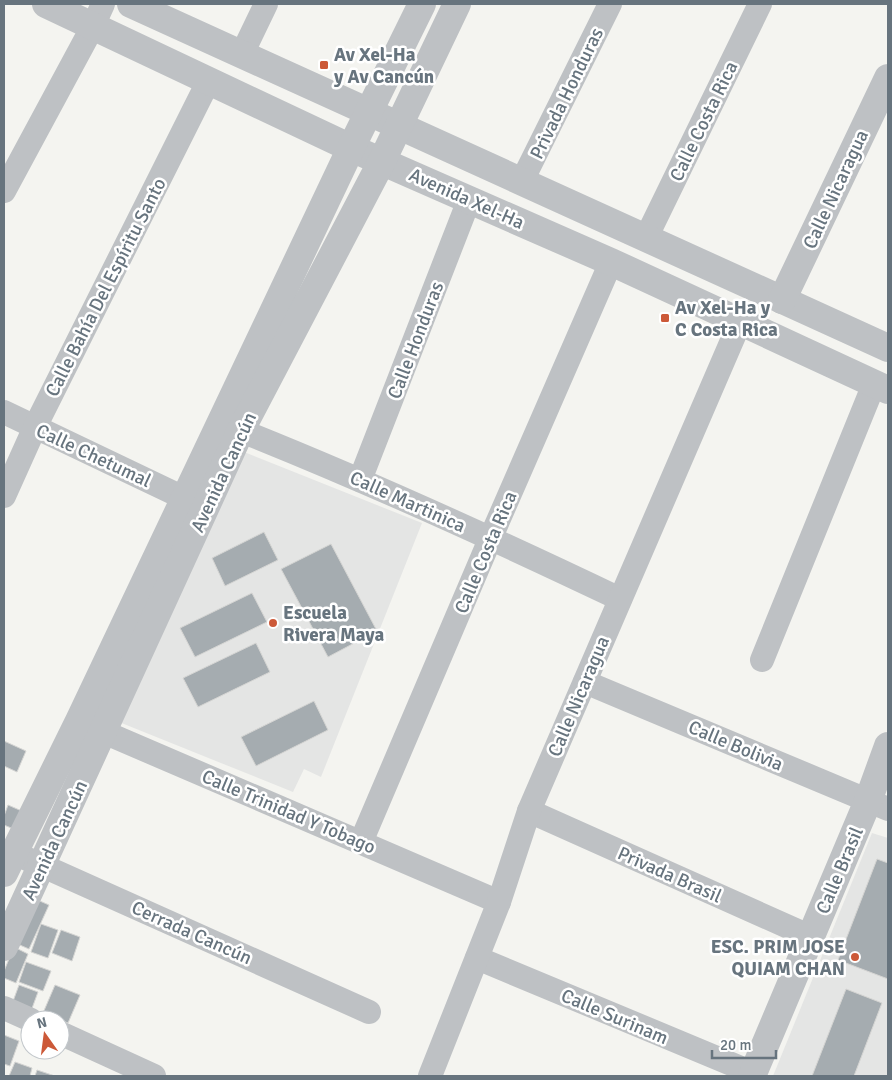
<svg xmlns="http://www.w3.org/2000/svg" width="892" height="1080" viewBox="0 0 892 1080" font-family="Signika,sans-serif">
  <style>
    .built { fill: #e4e5e4 }
    .building { fill: #a5acb0; stroke: #d5d5d3 }
    .lines { fill: none; stroke-linecap: round; stroke-linejoin: round }
    .minor { stroke: #bec1c4; stroke-width: 24 }
    .tertiary { stroke: #bec1c4; stroke-width: 28 }
    .poi-dot { fill: #cc5938; stroke: #fff; stroke-width: 2 }
    .labels { text-anchor: middle; stroke-width: 5; stroke-linejoin: round; paint-order: stroke }
    .poi-label { font-size: 19px; font-weight: bold; fill: #67747e; stroke: #fff; text-anchor: start }
    .street-label { font-size: 19px; fill: #67747e; stroke: #fff }
  </style>
  <rect width="100%" height="100%" fill="#f4f4f0"/>
  <g class="built">
    <path d="M244,452l178,71 -101,254 -17,-8 -11,23 -174,-70z"/>
    <path d="M872,833l16,5v238h-115z"/>
  </g>
  <g class="building">
    <path d="M264,532l14,28 -53,26 -13,-28z"/>
    <path d="M331,544l46,87 -49,26 -47,-88z"/>
    <path d="M252,593l15,29 -72,35 -15,-29z"/>
    <path d="M256,643l14,29 -72,35 -15,-29z"/>
    <path d="M314,701l14,29 -72,36 -15,-29z"/>
    <path d="M4,741l22,10 -9,21 -13,-6z"/>
    <path d="M8,805l16,7 -8,18 -12,-5v-9z"/>
    <path d="M877,859l11,4v116l-50,-19z"/>
    <path d="M33,898l16,7 -20,44 -16,-7z"/>
    <path d="M41,924l17,6 -10,28 -17,-6z"/>
    <path d="M61,930l19,7 -8,24 -20,-8z"/>
    <path d="M14,947l14,7 -12,29 -12,-5v-7z"/>
    <path d="M26,962l25,9 -8,20 -24,-9z"/>
    <path d="M19,985l19,7 -7,19 -19,-7z"/>
    <path d="M55,985l25,10 -12,28 -25,-10z"/>
    <path d="M846,989l36,14 -28,73h-42z"/>
    <path d="M4,1035l15,6 -9,25 -6,-2z"/>
    <path d="M15,1062l17,6 -2,8h-21z"/>
    <path d="M37,1070l18,6h-20z"/>
  </g>
  <g class="lines">
    <g class="minor">
      <path d="M242,54l24,-50"/>
      <path d="M522,181l88,-177"/>
      <path d="M4,191l89,-165 10,-22"/>
      <path d="M646,238l114,-234"/>
      <path d="M4,412l180,86"/>
      <path d="M224,424c135,53 266,113 396,175"/>
      <path d="M360,480l109,-280"/>
      <path d="M4,496l31,-69 174,-347"/>
      <path d="M762,660l112,-276"/>
      <path d="M585,682l303,127"/>
      <path d="M85,724l414,178"/>
      <path d="M529,811l282,126"/>
      <path d="M361,842l130,-305 120,-275"/>
      <path d="M14,853l355,159"/>
      <path d="M477,958l276,115"/>
      <path d="M4,1008l27,12"/>
      <path d="M60,1033l94,43"/>
      <path d="M430,1076l69,-174 30,-91 211,-489"/>
    </g>
    <g class="tertiary">
      <path d="M46,4l305,144 260,114 277,128"/>
      <path d="M131,4l757,344"/>
      <path d="M782,300l106,-222"/>
      <path d="M4,873l75,-152 272,-573 71,-144"/>
      <path d="M4,947l237,-517 141,-269 75,-157"/>
      <path d="M752,1076l116,-275 20,-55"/>
    </g>
  </g>
  <g class="poi-dot">
    <rect x="319" y="60" width="10" height="10" rx="2.5"/>
    <rect x="660" y="313" width="10" height="10" rx="2.5"/>
    <circle cx="273" cy="623" r="5"/>
    <circle cx="855" cy="957" r="5"/>
  </g>
  <g class="labels">
    <g class="poi-label">
      <text x="334" y="61">Av Xel-Ha<tspan x="334" dy="22">y Av Cancún</tspan></text>
      <text x="675" y="314">Av Xel-Ha y<tspan x="675" dy="22">C Costa Rica</tspan></text>
      <text x="283" y="619">Escuela<tspan x="283" dy="22">Rivera Maya</tspan></text>
      <text x="845" y="953" text-anchor="end">ESC. PRIM JOSE<tspan x="845" dy="22">QUIAM CHAN</tspan></text>
    </g>
    <g class="street-label">
      <text transform="translate(566 93) rotate(-64)" y="7">Privada Honduras</text>
      <text transform="translate(703 121) rotate(-64)" y="7">Calle Costa Rica</text>
      <text transform="translate(835 189) rotate(-65)" y="7">Calle Nicaragua</text>
      <text transform="translate(467 198) rotate(24)" y="7">Avenida Xel-Ha</text>
      <text transform="translate(105 287) rotate(-63)" y="7">Calle Bahía Del Espíritu Santo</text>
      <text transform="translate(415 340) rotate(-69)" y="7">Calle Honduras</text>
      <text transform="translate(94 455) rotate(25)" y="7">Calle Chetumal</text>
      <text transform="translate(223 472) rotate(-65)" y="7">Avenida Cancún</text>
      <text transform="translate(408 501) rotate(24)" y="7">Calle Martinica</text>
      <text transform="translate(485 552) rotate(-67)" y="7">Calle Costa Rica</text>
      <text transform="translate(578 696) rotate(-67)" y="7">Calle Nicaragua</text>
      <text transform="translate(736 745) rotate(23)" y="7">Calle Bolivia</text>
      <text transform="translate(289 811) rotate(23)" y="7">Calle Trinidad Y Tobago</text>
      <text transform="translate(54 840) rotate(-65)" y="7">Avenida Cancún</text>
      <text transform="translate(839 870) rotate(-67)" y="7">Calle Brasil</text>
      <text transform="translate(670 874) rotate(24)" y="7">Privada Brasil</text>
      <text transform="translate(192 932) rotate(24)" y="7">Cerrada Cancún</text>
      <text transform="translate(615 1016) rotate(23)" y="7">Calle Surinam</text>
    </g>
  </g>
  <rect width="892" height="1080" fill="none" stroke="#67747e" stroke-width="10"/>
  <g transform="translate(45 1035) rotate(346)"><circle r="24" fill="#ffffff" stroke="#c2c7cb"/>
  <path d="M0-4L9 19L0 12L-9 19Z" fill="#cc5938"/>
  <text y="-8" font-size="14" font-weight="bold" text-anchor="middle" fill="#67747e">N</text>
  </g>
  <path d="M712 1050v8h64v-8" fill="none" stroke="#67747e" stroke-width="2.5"/>
  <text x="720" y="1050" font-size="15" fill="#67747e" stroke="#ffffff" stroke-width="4" paint-order="stroke">20 m</text>
</svg>
